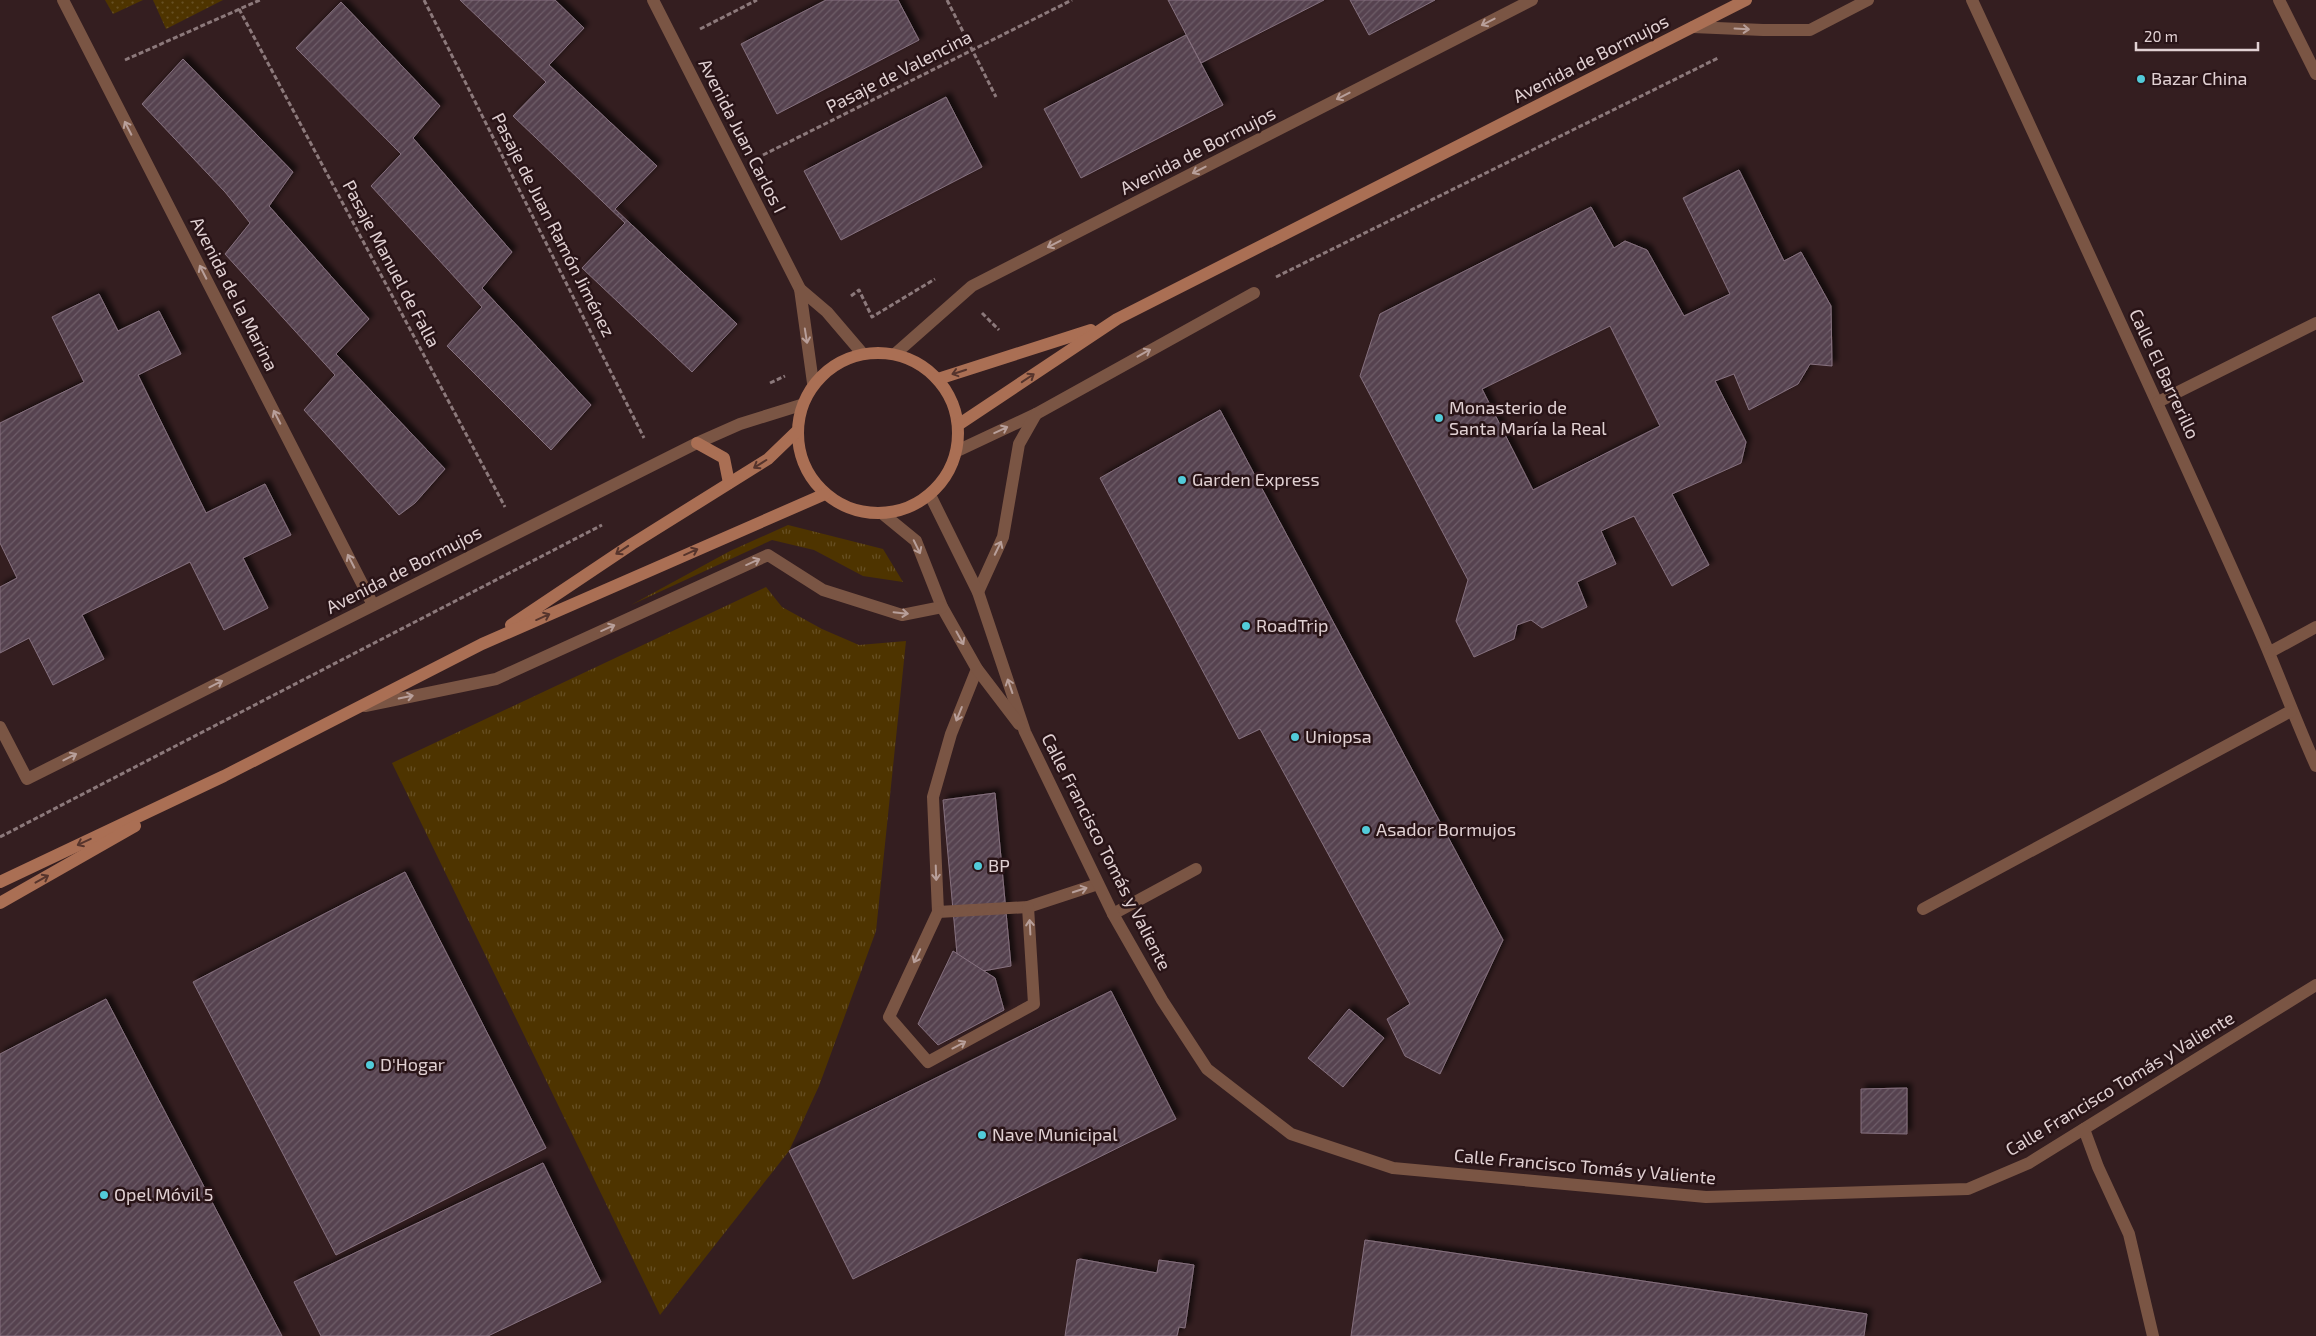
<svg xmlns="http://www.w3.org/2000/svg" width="2316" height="1336" viewBox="0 0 2316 1336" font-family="'Exo 2',sans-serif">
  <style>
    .grass { fill: url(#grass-tufts) }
    .park { fill: url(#park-dots) }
    .building { fill: url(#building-hatch); stroke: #86717f; fill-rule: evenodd; filter: url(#shadow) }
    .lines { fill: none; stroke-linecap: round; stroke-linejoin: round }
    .path { stroke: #8c797b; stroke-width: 3; stroke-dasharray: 5 2.5; stroke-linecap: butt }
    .service { stroke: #7a5544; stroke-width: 12 }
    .minor { stroke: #7a5544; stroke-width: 12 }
    .secondary { stroke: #aa6f54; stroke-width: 12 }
    .oneway { stroke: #b89f9a }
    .oneway2 { stroke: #56342c }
    .poi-dot { fill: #52cbd9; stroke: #291417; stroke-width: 2 }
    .labels { text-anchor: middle; stroke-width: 5; stroke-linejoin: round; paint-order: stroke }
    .street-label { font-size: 18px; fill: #e1d1d3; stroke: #291417 }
    .poi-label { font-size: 18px; fill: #e1d1d3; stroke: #291417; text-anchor: start }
  </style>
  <defs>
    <pattern id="grass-tufts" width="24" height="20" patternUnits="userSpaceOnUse" patternTransform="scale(1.25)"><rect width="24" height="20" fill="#4e3400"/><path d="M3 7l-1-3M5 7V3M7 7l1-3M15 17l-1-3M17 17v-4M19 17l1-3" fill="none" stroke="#675024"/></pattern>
    <pattern id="park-dots" width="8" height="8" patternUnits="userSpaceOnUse" patternTransform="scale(1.25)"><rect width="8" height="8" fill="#4e3400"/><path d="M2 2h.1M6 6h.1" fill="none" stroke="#675024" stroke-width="1.8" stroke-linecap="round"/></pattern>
    <pattern id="building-hatch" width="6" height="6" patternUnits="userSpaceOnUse" patternTransform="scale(1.25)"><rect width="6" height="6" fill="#564350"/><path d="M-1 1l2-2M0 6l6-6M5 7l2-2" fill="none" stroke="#6e5d68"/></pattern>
    <filter id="shadow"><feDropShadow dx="4.5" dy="-4.5" stdDeviation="2.5" flood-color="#0009"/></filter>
  </defs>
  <rect width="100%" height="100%" fill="#341e20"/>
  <g class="grass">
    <path d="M788,525l95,24 20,33 -40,-6 -49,-26 -42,-10 -141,65 99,-54z"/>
    <path d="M766,587l16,20 40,22 37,16 47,-4 -30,290 -57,155 -30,65 -129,164 -268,-552z"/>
  </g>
  <g class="park">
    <path d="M105,0h38l-30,14z"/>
    <path d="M153,0h70l-57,29z"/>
  </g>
  <g class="building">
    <path d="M460,0h95l29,28 -35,37 108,101 -42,43 122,115 -45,48 -110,-104 43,-45 -112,-107 33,-34z"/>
    <path d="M826,0h72l21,40 -142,74 -36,-70z"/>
    <path d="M1168,0h156l-123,63z"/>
    <path d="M1350,0h85l-66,35z"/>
    <path d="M341,2l99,104 -27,32 99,114 -30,36 109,117 -40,45 -104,-104 35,-39 -111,-121 30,-32 -105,-106z"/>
    <path d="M1186,35l37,70 -142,73 -37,-69z"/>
    <path d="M183,59l110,113 -24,34 100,113 -33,35 109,115 -30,34 -16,12 -95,-105 31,-35 -110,-121 25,-31 -25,-31 -83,-88z"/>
    <path d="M946,97l36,70 -141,73 -37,-69z"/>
    <path d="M1739,170l45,91 17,-9 30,54 1,60 -22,-2 -12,20 -49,26 -15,-36 -19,7 31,61 -5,21 -69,31 37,71 -37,21 -38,-70 -33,15 15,33 -39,18 10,25 -45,21 -11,-8 -14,5 -3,14 -40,18 -18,-36 12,-41 -108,-204 20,-62 211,-107 23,41 11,-7 22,9 37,66 46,-22 -47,-96zM1610,326l50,100 -127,64 -51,-101z"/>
    <path d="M99,294l19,37 41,-20 22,43 -43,21 68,138 59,-29 26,51 -48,23 25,50 -44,22 -34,-68 -108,53 22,44 -51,26 -24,-47 -29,15v-66l17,-9 -17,-35v-120l84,-41 -32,-65z"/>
    <path d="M1220,410l283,530 -63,134 -35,-18 -18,-37 23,-15 -150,-275 -21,10 -139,-261z"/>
    <path d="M995,793l16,173 -28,5 -26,-17 -14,-154z"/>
    <path d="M405,872l141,276 -210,107 -143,-273z"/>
    <path d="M953,951l42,27 9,32 -66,35 -20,-21z"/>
    <path d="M1111,991l65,128 -323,160 -64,-128z"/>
    <path d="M106,999l176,337h-282v-282z"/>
    <path d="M1349,1009l35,29 -41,49 -35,-29z"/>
    <path d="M1907,1088v46l-46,-1v-44z"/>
    <path d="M543,1163l58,119 -113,54h-167l-27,-54z"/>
    <path d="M1365,1240l502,74 -3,22h-513z"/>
    <path d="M1080,1259l77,14 2,-13 35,5 -9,63 -6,-1 -2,9h-112l12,-76z"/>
  </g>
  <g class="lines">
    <g class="path">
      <path d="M424,0l220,438"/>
      <path d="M947,0l49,97"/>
      <path d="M239,9l266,498"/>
      <path d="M700,29l57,-29"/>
      <path d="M125,60l135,-60"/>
      <path d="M763,155l309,-155"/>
      <path d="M1276,277l442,-219"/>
      <path d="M851,296l8,-6 13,27 63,-38"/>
      <path d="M982,313l17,17"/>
      <path d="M770,383l15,-7"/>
      <path d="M0,837l602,-312"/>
    </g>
    <g class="service">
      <path d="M1693,27l70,3h47l58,-30"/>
      <path d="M957,451l79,-37 218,-121"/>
      <path d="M978,592l25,-55 16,-93 17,-30"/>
      <path d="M977,669l-26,65 -18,63 5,115 90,-5 70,-23"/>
      <path d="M938,912l-49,105 39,45 106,-58 -6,-97"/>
      <path d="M1113,914l83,-45"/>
    </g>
    <g class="minor">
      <path d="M63,0l310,605"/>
      <path d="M653,0l147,289 13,94"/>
      <path d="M1972,0c95,206 190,411 282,618 22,49 40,99 62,148"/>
      <path d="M2279,0l37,74"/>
      <path d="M800,289l27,23 35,41"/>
      <path d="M895,354l77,-68 560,-286"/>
      <path d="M2158,402l158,-79"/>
      <path d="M930,495l48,97 47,140 88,182 49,86 45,69 84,65 102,34 313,29 262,-8 61,-26 287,-178"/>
      <path d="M883,514l33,27 26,66 35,62 42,55"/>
      <path d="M2270,652l46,-25"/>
      <path d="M365,706l131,-27 272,-124 55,35 79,25 40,-8"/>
      <path d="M0,727l27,52 670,-336 43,-19 61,-19"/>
      <path d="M1923,909l368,-198"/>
      <path d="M2084,1129l14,38 31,67 24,102"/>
    </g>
    <g class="secondary">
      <circle cx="878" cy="433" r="80"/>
      <path d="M938,379l153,-49"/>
      <path d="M958,425l159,-106 629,-319"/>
      <path d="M697,443l27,15 5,25"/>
      <path d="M511,625l121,-81 136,-85 28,-27"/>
      <path d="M0,882l224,-106 258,-132 343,-150"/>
      <path d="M0,903l135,-77"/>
    </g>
  </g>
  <defs><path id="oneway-shaft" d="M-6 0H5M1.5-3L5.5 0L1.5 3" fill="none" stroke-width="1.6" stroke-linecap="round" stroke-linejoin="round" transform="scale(1.25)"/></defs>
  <g class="oneway">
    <use href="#oneway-shaft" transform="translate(1488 22) rotate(153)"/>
    <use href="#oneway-shaft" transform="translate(1742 29) rotate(3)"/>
    <use href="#oneway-shaft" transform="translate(1343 96) rotate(153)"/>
    <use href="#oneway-shaft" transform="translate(128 128) rotate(-117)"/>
    <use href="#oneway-shaft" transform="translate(1199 170) rotate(153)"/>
    <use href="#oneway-shaft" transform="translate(1054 244) rotate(153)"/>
    <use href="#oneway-shaft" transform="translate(203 272) rotate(-117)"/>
    <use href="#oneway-shaft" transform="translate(806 336) rotate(81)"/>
    <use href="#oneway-shaft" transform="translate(1144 353) rotate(-29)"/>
    <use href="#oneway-shaft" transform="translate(277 417) rotate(-117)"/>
    <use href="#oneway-shaft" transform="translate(1001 430) rotate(-25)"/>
    <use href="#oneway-shaft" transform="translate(917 547) rotate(64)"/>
    <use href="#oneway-shaft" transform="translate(998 548) rotate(-64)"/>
    <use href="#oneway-shaft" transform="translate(351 561) rotate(-117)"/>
    <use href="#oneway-shaft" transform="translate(753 562) rotate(-24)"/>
    <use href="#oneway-shaft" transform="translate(901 613) rotate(6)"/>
    <use href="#oneway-shaft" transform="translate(608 628) rotate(-24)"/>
    <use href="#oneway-shaft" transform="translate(960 638) rotate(61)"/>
    <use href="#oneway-shaft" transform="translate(216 684) rotate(-27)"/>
    <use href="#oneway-shaft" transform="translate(1010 686) rotate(-109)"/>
    <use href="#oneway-shaft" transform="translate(406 697) rotate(-12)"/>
    <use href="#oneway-shaft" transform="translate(959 714) rotate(112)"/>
    <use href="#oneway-shaft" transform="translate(70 757) rotate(-27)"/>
    <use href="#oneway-shaft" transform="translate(936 873) rotate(88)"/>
    <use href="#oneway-shaft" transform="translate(1080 890) rotate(-18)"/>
    <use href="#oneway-shaft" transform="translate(1030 927) rotate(-93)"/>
    <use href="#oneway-shaft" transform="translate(917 956) rotate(115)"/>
    <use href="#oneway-shaft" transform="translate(959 1045) rotate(-28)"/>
  </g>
  <g class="oneway2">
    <use href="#oneway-shaft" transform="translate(959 372) rotate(162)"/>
    <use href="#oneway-shaft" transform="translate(1028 378) rotate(-34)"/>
    <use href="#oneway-shaft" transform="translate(760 464) rotate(148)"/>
    <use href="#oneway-shaft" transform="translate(622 550) rotate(146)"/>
    <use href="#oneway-shaft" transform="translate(691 552) rotate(-24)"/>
    <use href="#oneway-shaft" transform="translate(543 617) rotate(-24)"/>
    <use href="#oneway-shaft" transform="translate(84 842) rotate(155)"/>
    <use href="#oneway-shaft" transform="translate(42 879) rotate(-29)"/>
  </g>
  <g class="poi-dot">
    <circle cx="2141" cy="79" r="5"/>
    <circle cx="1439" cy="418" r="5"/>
    <circle cx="1182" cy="480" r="5"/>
    <circle cx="1246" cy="626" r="5"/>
    <circle cx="1295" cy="737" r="5"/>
    <circle cx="1366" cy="830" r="5"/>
    <circle cx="978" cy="866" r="5"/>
    <circle cx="370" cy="1065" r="5"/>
    <circle cx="982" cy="1135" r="5"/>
    <circle cx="104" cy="1195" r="5"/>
  </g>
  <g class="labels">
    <g class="street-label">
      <text transform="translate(1591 59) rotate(-27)" y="6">Avenida de Bormujos</text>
      <text transform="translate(899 72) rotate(-27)" y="6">Pasaje de Valencina</text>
      <text transform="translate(742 136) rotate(63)" y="6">Avenida Juan Carlos I</text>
      <text transform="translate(1198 151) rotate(-27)" y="6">Avenida de Bormujos</text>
      <text transform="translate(553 225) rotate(63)" y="6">Pasaje de Juan Ramón Jiménez</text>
      <text transform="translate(391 264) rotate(62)" y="6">Pasaje Manuel de Falla</text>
      <text transform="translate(234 294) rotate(63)" y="6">Avenida de la Marina</text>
      <text transform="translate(2164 374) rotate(65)" y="6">Calle El Barrerillo</text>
      <text transform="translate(404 570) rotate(-27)" y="6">Avenida de Bormujos</text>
      <text transform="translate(1106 852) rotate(63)" y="6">Calle Francisco Tomás y Valiente</text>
      <text transform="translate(2120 1084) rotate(-31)" y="6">Calle Francisco Tomás y Valiente</text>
      <text transform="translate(1585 1167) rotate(5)" y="6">Calle Francisco Tomás y Valiente</text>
    </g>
    <g class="poi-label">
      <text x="2151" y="85">Bazar China</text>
      <text x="1449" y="414">Monasterio de<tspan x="1449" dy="21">Santa María la Real</tspan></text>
      <text x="1192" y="486">Garden Express</text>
      <text x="1256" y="632">RoadTrip</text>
      <text x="1305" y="743">Uniopsa</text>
      <text x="1376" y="836">Asador Bormujos</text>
      <text x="988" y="872">BP</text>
      <text x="380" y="1071">D'Hogar</text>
      <text x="992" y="1141">Nave Municipal</text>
      <text x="114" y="1201">Opel Móvil 5</text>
    </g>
  </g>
  <path d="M2136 42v8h122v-8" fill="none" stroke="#e1d1d3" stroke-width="2.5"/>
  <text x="2144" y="42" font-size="15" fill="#e1d1d3" stroke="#291417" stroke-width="4" paint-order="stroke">20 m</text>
</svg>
